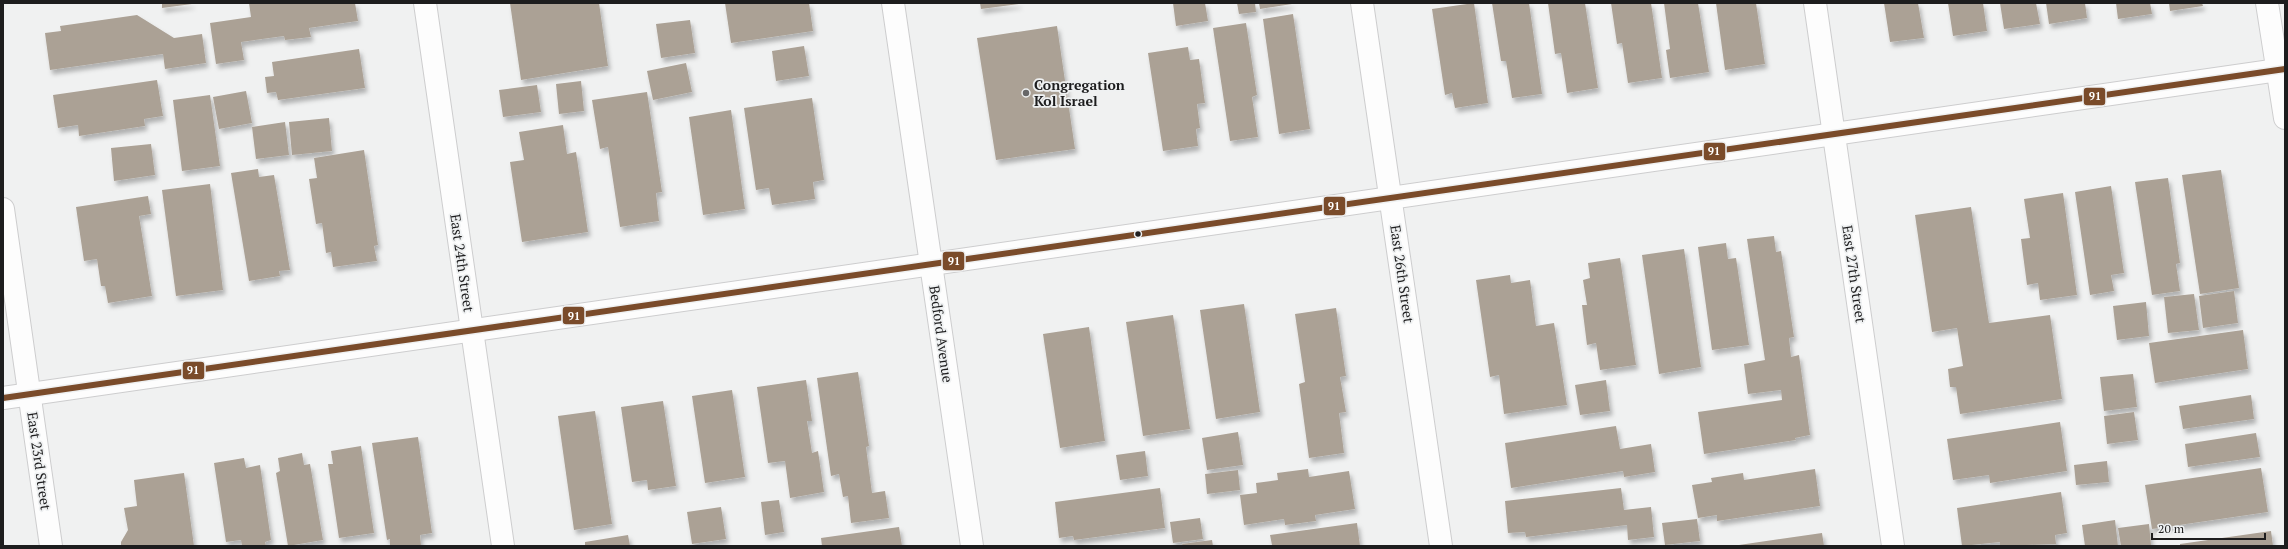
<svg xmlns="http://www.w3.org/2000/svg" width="2288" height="549" viewBox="0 0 2288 549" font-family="'PT Serif',serif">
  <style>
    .building { fill: #aba195; filter: url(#shadow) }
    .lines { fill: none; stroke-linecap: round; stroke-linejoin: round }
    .street-casing { stroke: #cdcdce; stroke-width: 24 }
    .secondary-casing { stroke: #cdcdce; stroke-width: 24 }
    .street { stroke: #fdfdfd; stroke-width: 22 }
    .secondary { stroke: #fdfdfd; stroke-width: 22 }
    .bus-1-casing { stroke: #eff1f2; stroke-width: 9 }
    .bus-1 { stroke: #7a4b2a; stroke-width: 6 }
    .poi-dot { fill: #676768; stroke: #eff1f2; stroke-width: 1.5 }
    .bus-dot { fill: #1d1d1e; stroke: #eff1f2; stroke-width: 1.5 }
    .labels { text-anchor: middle; stroke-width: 3.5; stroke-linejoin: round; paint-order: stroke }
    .poi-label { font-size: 14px; font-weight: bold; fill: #1d1d1e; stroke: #eff1f2; text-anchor: start }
    .street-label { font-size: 14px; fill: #1d1d1e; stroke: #eff1f2 }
    .line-badge { stroke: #eff1f2; stroke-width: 1.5 }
    .badge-label { font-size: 11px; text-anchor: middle; font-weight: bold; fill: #fff }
  </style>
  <defs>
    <filter id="shadow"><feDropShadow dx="2.5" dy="4.5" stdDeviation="2" flood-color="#0004"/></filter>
  </defs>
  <rect width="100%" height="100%" fill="#f0f1f1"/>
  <g class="building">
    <path d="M162,3h30v1l-30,4z"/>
    <path d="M249,3h106l3,18 -49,7 2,9 -26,3 -1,-4 -43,6 3,18 -28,4 -6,-41 41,-6z"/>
    <path d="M510,3h89l9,63 -87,14z"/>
    <path d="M725,3h84l4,28 -82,12z"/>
    <path d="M980,3h39v1l-38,5z"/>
    <path d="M1173,3h32l3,18 -32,5z"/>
    <path d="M1237,3h18l1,9 -17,2z"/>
    <path d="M1259,3h32l1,1 -32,5z"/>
    <path d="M1474,3l14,100 -33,5 -3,-15 -7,2 -13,-86z"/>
    <path d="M1492,3h37l13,91 -30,4 -6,-37h-5z"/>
    <path d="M1548,3h37l13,85 -31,5 -6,-40 -6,1z"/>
    <path d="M1611,3h40l11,75 -34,5 -6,-40 -5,1z"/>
    <path d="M1664,3h34l11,69 -39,6 -4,-28 4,-1z"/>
    <path d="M1716,3h40l9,61 -40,6z"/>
    <path d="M1884,3h34l6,35 -34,4z"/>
    <path d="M1948,3h35l4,28 -34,5z"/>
    <path d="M2000,3h36l4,21 -36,5z"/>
    <path d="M2046,3h39l2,15 -38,6z"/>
    <path d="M2116,3h34l2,11 -34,5z"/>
    <path d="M2169,3h33l1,3 -33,5z"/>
    <path d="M1293,14l17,115 -31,5 -16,-115z"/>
    <path d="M137,15l37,23 28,-4 4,29 -41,6 -2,-15 -113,16 -5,-37 16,-2 -1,-5z"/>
    <path d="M690,20l5,33 -34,5 -5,-34z"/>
    <path d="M1246,23l11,72 -5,2 6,40 -28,4 -17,-113z"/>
    <path d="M1057,26l18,123 -79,11 -19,-122z"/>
    <path d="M804,46l5,30 -33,5 -4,-30z"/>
    <path d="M1188,47l2,13 9,-1 6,44 -8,1 3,24 -4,1 2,17 -35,5 -15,-98z"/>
    <path d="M359,49l6,39 -87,12 -2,-8 -9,1 -2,-16 9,-1 -2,-14z"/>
    <path d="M686,63l6,29 -39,8 -6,-29z"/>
    <path d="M157,80l6,36 -19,3 1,7 -66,10 -1,-11 -20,3 -5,-33z"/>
    <path d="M581,81l3,30 -25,3 -3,-30z"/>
    <path d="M537,85l4,27 -38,5 -4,-27z"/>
    <path d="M246,91l6,32 -33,6 -6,-32z"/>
    <path d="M647,92l15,100 -6,1 3,28 -39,6 -12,-80 -8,2 -8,-49z"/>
    <path d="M210,95l10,71 -38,5 -9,-71z"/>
    <path d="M812,98l12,82 -11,2 2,17 -43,6 -3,-17 -13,2 -12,-82z"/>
    <path d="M731,110l14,99 -42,6 -14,-98z"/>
    <path d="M329,118l3,33 -40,4 -3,-33z"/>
    <path d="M285,122l4,33 -33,4 -4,-32z"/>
    <path d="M563,125l4,29 9,-2 12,80 -66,10 -12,-80 14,-2 -5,-28z"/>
    <path d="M151,144l4,31 -41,6 -3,-33z"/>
    <path d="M364,150l14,95 -4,1 3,15 -44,6 -2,-15 -5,1 -4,-30 -6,1 -7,-45 8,-1 -3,-20z"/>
    <path d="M258,169l1,8 15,-2 16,95 -11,1 1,5 -31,5 -18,-108z"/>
    <path d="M2221,170l18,118 -39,6 -18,-119z"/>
    <path d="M2168,178l12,85 -4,1 4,27 -28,4 -17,-113z"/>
    <path d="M210,184l13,106 -47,6 -14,-106z"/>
    <path d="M2111,186l13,87 -13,2 3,16 -24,4 -15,-103z"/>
    <path d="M2063,193l14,102 -37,5 -2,-17 -11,2 -6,-46 9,-1 -6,-39z"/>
    <path d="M148,196l3,18 -12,2 13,80 -44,7 -3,-17h-4l-4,-27 -13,2 -8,-54z"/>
    <path d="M1971,207l18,116 61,-8 12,84 -102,15 -4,-27h-6l-2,-18 15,-3 -6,-38 -25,4 -17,-117z"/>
    <path d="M1774,236l2,16 5,-1 13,86 -5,1 2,19 8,-2 11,80 -15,3 1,2 -92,14 -6,-42 84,-12 -1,-10 -33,4 -4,-30 21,-4 -18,-121z"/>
    <path d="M1726,243l2,16 8,-1 13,87 -37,5 -14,-103z"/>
    <path d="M1684,249l17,118 -42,7 -17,-119z"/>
    <path d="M1620,258l16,107 -36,5 -4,-27 -9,2 -5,-40h5l-4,-25 7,-2 -2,-15z"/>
    <path d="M1510,275l1,8 19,-3 6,46 18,-3 13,82 -63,9 -5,-39 -9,2 -14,-97z"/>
    <path d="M2234,291l4,32 -35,5 -4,-32z"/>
    <path d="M2194,294l5,36 -31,3 -4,-36z"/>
    <path d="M2146,302l3,34 -32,4 -4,-34z"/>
    <path d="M1244,304l16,108 -44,7 -16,-109z"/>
    <path d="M1336,308l10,68 -6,1 6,35 -7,1 5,40 -35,5 -10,-74 6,-2 -10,-68z"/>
    <path d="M1173,315l17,114 -47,7 -17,-114z"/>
    <path d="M1089,327l16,114 -45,7 -17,-114z"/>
    <path d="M2243,330l5,39 -93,14 -6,-40z"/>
    <path d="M858,372l11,74 -3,1 6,46 13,-2 4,27 -38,5 -3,-27 -5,1 -4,-23 -8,2 -14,-98z"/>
    <path d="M2133,374l4,33 -33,4 -4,-34z"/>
    <path d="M806,380l6,41h-5l5,32 6,-2 6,41 -34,6 -5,-37 -17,2 -11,-76z"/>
    <path d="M1606,380l4,31 -30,4 -5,-30z"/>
    <path d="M732,390l13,87 -40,6 -13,-87z"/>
    <path d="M2251,395l3,24 -71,10 -4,-23z"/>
    <path d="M663,401l13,85 -28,4 -1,-10 -15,2 -11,-75z"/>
    <path d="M595,411l17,113 -38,6 -16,-114z"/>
    <path d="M2134,412l4,28 -31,4 -3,-28z"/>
    <path d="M2060,422l7,49 -77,12 -1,-8 -36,5 -6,-41z"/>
    <path d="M1616,426l4,23 31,-5 4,28 -31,5 -1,-6 -112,17 -6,-45z"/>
    <path d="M1238,432l5,33 -36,5 -5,-32z"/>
    <path d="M2256,433l4,24 -72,10 -3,-23z"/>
    <path d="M418,437l14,96 -12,2 1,11h-31v-7l-3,1 -15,-97z"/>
    <path d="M361,446l13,87 -35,5 -11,-74h5l-2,-13z"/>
    <path d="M1145,451l3,25 -28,4 -4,-25z"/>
    <path d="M302,453l2,12 6,-1 13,76 -35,6 -12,-73 4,-2 -2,-13z"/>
    <path d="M244,458l2,10 14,-3 11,75 -6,2 1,4h-24l-1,-6 -15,2 -12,-79z"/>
    <path d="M2107,461l2,21 -33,3 -2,-20z"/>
    <path d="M2261,468l7,44 -116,17 -7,-44z"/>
    <path d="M1308,469l1,8 40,-6 6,38 -40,6 1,6 -31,4 -1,-6 -40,6 -4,-30 17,-2 -1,-10 22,-3 -1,-7z"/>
    <path d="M1815,469l5,37 -103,15v-6l-19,3 -6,-33 20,-3 -1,-4 32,-5 1,7z"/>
    <path d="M1238,470l2,20 -33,4 -2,-20z"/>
    <path d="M184,473l10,73h-73v-4l7,-12 -4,-22 13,-2 -3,-26z"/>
    <path d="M1160,488l5,40 -91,12 -1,-4 -14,2 -4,-36z"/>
    <path d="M1621,488l3,22 27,-3 3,30 -26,3 -1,-15 -101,12 -1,-5 -17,1 -3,-32z"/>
    <path d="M2061,492l6,41 -12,2 1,9 -56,2v-4l-38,4 -5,-38z"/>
    <path d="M779,500l5,32 -19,3 -4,-33z"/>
    <path d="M721,507l5,32 -34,5 -5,-32z"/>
    <path d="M1200,518l3,21 -30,4 -3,-21z"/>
    <path d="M1697,519l3,22 -35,4 -3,-22z"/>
    <path d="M2115,520l3,26h-33l-3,-21z"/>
    <path d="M1357,523l3,23h-91l3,-1 -2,-10z"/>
    <path d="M2149,524l2,21 -30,1 -3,-18z"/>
    <path d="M899,527l3,19h-80l-1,-8z"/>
    <path d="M2271,531l2,15h-93v-2z"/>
    <path d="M1822,533l2,13h-85v-1z"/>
    <path d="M628,535l2,11h-45v-4z"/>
    <path d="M1212,540l1,6h-30l-1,-2z"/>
  </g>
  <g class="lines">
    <g class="street-casing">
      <g id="street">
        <path d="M425,3l78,543"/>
        <path d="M1362,3l79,543"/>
        <path d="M1815,3l78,543"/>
        <path d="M2267,3l18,115"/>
        <path d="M3,209l48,337"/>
        <path d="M3,398l2282,-329"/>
      </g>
    </g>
    <g class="secondary-casing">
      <path id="secondary" d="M893,3l79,543"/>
    </g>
    <use href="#street" class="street"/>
    <use href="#secondary" class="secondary"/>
    <g class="bus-1-casing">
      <path id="bus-1" d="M3,398l2282,-329"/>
    </g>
    <use href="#bus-1" class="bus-1"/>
  </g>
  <circle class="poi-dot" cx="1026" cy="93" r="4"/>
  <circle class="bus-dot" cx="1138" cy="234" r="3.5"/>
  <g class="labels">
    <g class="poi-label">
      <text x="1034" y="90">Congregation<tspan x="1034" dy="16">Kol Israel</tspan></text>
    </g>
    <g class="street-label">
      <text transform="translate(462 263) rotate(82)" y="5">East 24th Street</text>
      <text transform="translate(1402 274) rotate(82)" y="5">East 26th Street</text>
      <text transform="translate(1854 274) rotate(82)" y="5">East 27th Street</text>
      <text transform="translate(941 334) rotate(82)" y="5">Bedford Avenue</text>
      <text transform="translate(39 461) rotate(82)" y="5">East 23rd Street</text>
    </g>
  </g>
  <g class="line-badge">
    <rect x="2083" y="87" width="23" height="19" rx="4" fill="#7a4b2a"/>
    <rect x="1703" y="142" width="23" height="19" rx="4" fill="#7a4b2a"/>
    <rect x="1323" y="196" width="23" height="20" rx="4" fill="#7a4b2a"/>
    <rect x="942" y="251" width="23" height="20" rx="4" fill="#7a4b2a"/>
    <rect x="562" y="306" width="23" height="19" rx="4" fill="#7a4b2a"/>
    <rect x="182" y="361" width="23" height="19" rx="4" fill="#7a4b2a"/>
  </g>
  <g class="badge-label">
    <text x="2095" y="100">91</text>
    <text x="1714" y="155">91</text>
    <text x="1334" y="210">91</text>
    <text x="954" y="265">91</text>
    <text x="574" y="320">91</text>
    <text x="193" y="374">91</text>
  </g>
  <rect width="2288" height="549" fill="none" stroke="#1d1d1e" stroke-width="8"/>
  <path d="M2152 533v6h113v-6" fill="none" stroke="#1d1d1e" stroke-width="2"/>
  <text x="2158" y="533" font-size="12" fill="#1d1d1e" stroke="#eff1f2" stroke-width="3" paint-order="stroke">20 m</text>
</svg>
